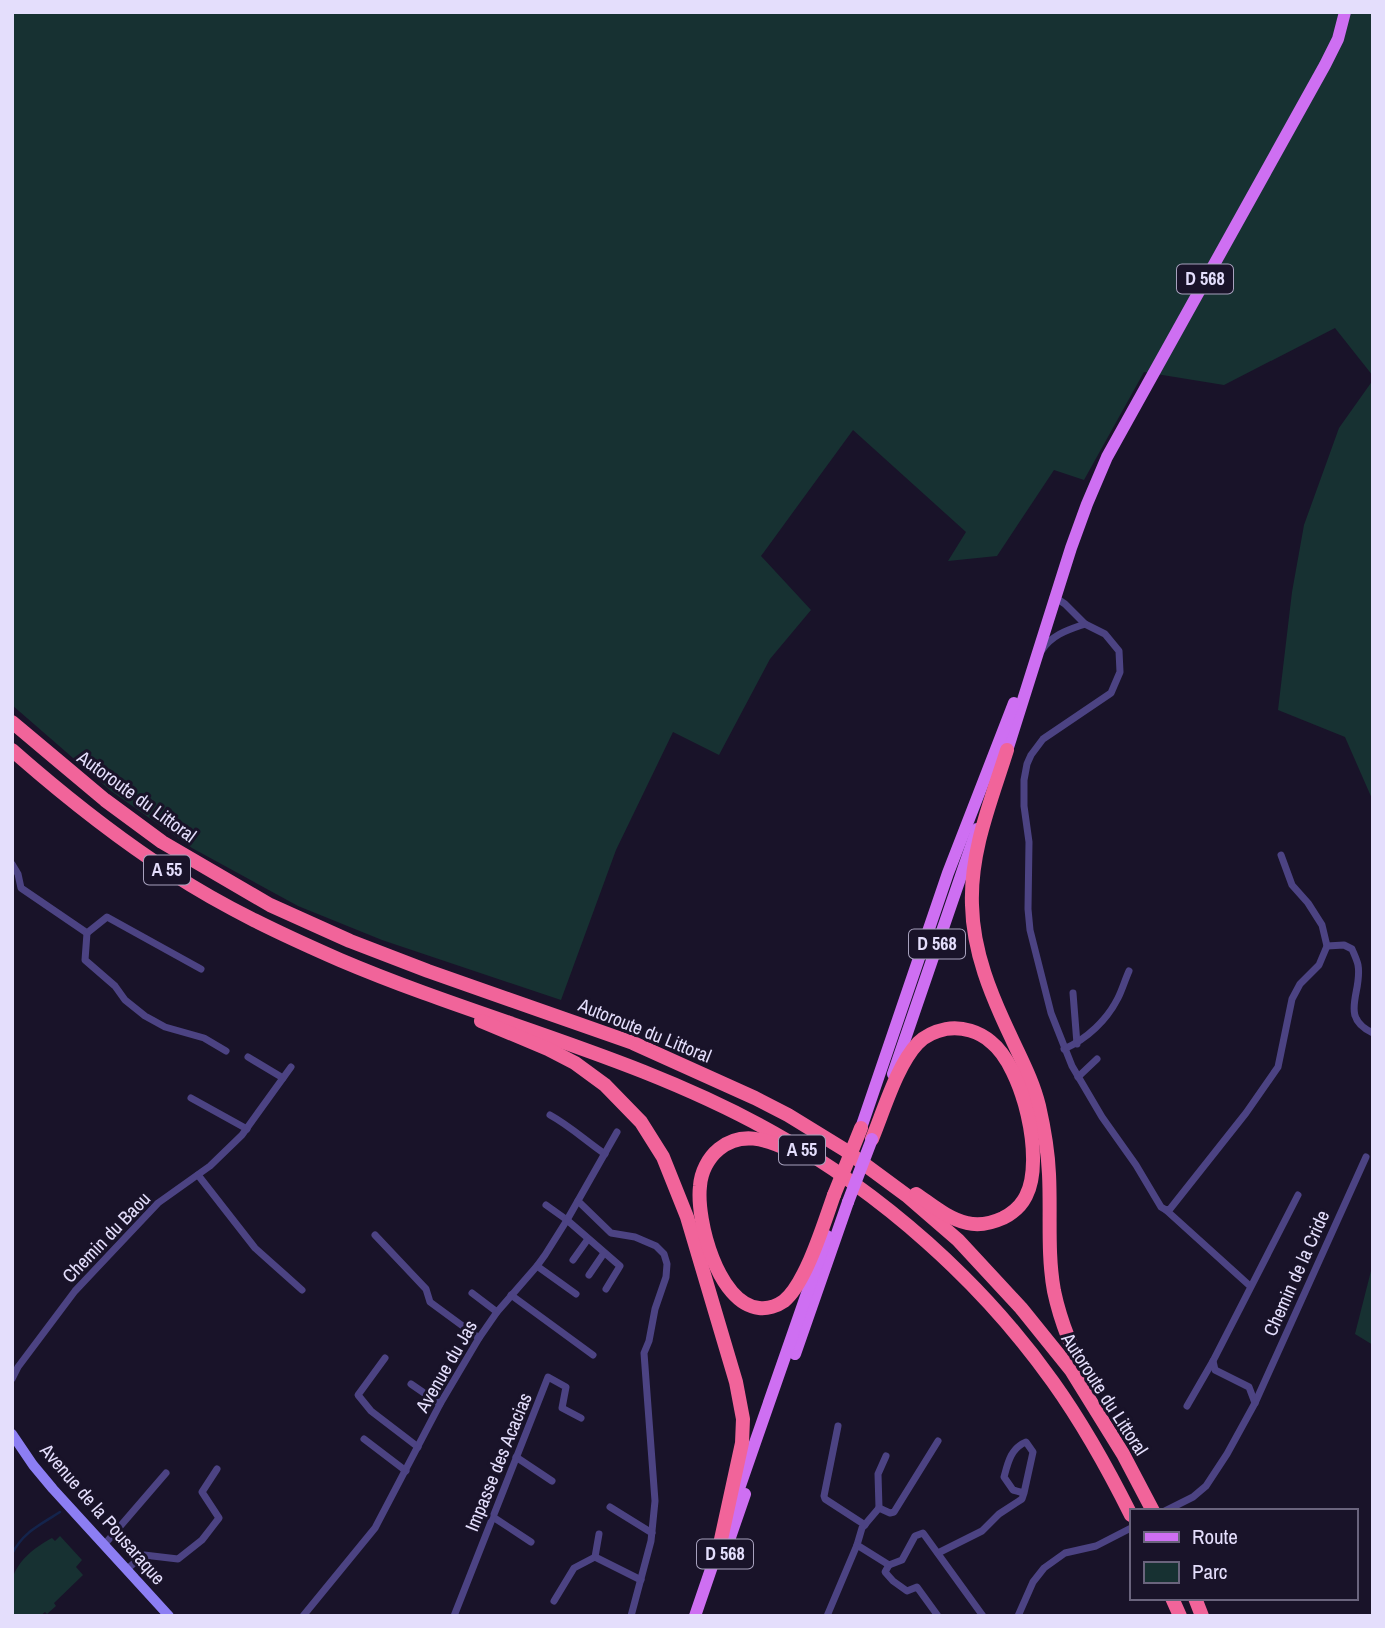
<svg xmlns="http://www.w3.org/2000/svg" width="1385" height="1628" viewBox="0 0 1385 1628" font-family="'Archivo Narrow',sans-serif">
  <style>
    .green { fill: #173132 }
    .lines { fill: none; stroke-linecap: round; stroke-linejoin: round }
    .stream { stroke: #14244c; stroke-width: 2.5 }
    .street { stroke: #4c4383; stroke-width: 7 }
    .secondary { stroke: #8c7ef3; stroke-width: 10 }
    .primary { stroke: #ce6ff2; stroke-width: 12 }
    .highway { stroke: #f1649a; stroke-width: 14 }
    .primary-bridge { stroke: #ce6ff2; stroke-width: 12 }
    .highway-bridge { stroke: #f1649a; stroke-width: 14 }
    .labels { text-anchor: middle; stroke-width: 6; stroke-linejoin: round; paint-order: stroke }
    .shield { fill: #191329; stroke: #a7a1bd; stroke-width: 2 }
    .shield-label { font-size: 18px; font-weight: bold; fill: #e4defc }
    .street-label { font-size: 19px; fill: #e4defc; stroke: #191329 }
  </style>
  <rect width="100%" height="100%" fill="#191329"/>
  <g class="green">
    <path d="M12,12h1361v364l-38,-48 -111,57 -80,-13 -60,108 -30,-10 -57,86 -49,5 18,-29 -113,-102 -92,126 50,54 -41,49 -51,96 -46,-23 -57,118 -55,150 -179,-60 -84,-34 -106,-58 -81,-57 -99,-86z"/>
    <path d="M1373,380v421l-28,-64 -67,-27 14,-118 12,-67 35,-97z"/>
    <path d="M1373,1263v82l-18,-11z"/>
    <path d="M60,1536l22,24 -6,7 7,8 -29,28 2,3 -9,8 -2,-2 -5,4h-28c0,-12 -3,-29 1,-39 6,-18 24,-31 39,-39l3,3z"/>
  </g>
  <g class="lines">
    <path class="stream" d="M12,1554c11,-22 28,-29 48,-42"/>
    <g class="street">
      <path d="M1085,624l20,10 14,17 1,21 -9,21 -68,46 -12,16 -4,9 -3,16v26l5,36 -1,67 2,21 21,83 21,53 30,51 34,48 25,42 5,3 4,-1 76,-96 32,-46 14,-68 8,-15 19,-19 8,-19 -5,-21 -14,-22 -16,-18 -11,-30"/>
      <path d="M1042,650c11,-16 26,-20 43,-26l-20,-20 -9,-6h-3"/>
      <path d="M12,864l6,10 3,14 66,45 20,-16 94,52"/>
      <path d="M87,933l-2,27 30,26 10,14 20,16 20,11 39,11 22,13"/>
      <path d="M1327,946l17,-1 8,4c2,5 5,11 6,16 5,27 -20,52 15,68"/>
      <path d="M1073,993l4,51"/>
      <path d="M1064,1049c23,-10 43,-29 54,-51 4,-8 7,-18 11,-27"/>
      <path d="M248,1057l35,21"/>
      <path d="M1078,1077l19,-18"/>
      <path d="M191,1098l56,31"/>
      <path d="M550,1115c20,11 36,26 55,39"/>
      <path d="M198,1175l57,73 47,42"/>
      <path d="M578,1201l33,32 24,4 21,9 8,8 3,10 -1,13 -11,32 -6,32 -5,12 11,148 -4,40 -20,75"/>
      <path d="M546,1205l21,15 53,46 -14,23"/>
      <path d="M1166,1210l84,76"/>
      <path d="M375,1235l51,54 4,13 49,36"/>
      <path d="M573,1260l15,-21"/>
      <path d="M537,1266l39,28"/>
      <path d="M589,1275l15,-22"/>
      <path d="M472,1293l25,19"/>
      <path d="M511,1295l82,60"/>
      <path d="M385,1358l-27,37 13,16 47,36"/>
      <path d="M12,1379l6,-12 57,-76 83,-88 52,-37 32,-31 49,-68"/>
      <path d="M411,1384l29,20"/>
      <path d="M1255,1403l-6,-16 -34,-17 -2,-9 85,-166"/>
      <path d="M1187,1406l26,-45"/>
      <path d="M838,1426l-14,70 1,3 40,26"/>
      <path d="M364,1439l42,32"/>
      <path d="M516,1457l36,24"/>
      <path d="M610,1507l42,26"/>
      <path d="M879,1508l11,5 4,-1 44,-71"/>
      <path d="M879,1508l-1,-34 8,-18"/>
      <path d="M1165,1511l28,-14 13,-11 21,-32 28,-51 111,-246"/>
      <path d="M493,1517l38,25"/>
      <path d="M104,1545l62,-72"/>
      <path d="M857,1545l5,-17 17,-20"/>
      <path d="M938,1553l44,-22 17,-17 23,-15 2,-6 9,-41 -7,-10c-15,6 -18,20 -22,35l9,13 11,3"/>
      <path d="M595,1557l4,-23"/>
      <path d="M889,1565l-4,7 8,9 14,10 10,-4 21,29"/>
      <path d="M127,1569l17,-14 34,4 24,-19 17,-22 -17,-26 15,-23"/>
      <path d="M554,1601l20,-33 21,-11 46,23"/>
      <path d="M303,1616l72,-88 65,-124 39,-66 18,-26 40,-46 8,-11 22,-35 50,-88"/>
      <path d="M454,1616l94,-239 18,10 -4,21 19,10"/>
      <path d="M827,1616l30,-71 32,20 13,-5 13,-24 8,-3 60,83"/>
      <path d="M1018,1616l15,-34 11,-14 21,-15 31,-7 35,-18"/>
    </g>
    <path class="secondary" d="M12,1434l21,31 20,24 116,127"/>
    <g class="primary">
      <path d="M1005,757l66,-209 16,-44 20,-47 218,-392 13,-26 7,-27"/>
      <path d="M893,1074l84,-245"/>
      <path d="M861,1128l87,-255 66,-170"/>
      <path d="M795,1354l53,-152"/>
      <path d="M734,1503l93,-267"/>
      <path d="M726,1549l19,-55"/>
      <path d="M695,1616l27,-79"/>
    </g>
    <g class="highway">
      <path d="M12,722l93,78 57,42 108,63 80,36 78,30 205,72 122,55 33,17 57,35 61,45 52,45 63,68 50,62 52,84 30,57"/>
      <path d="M12,750c51,45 104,87 161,124 52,34 110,61 167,86 143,61 298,96 434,173 108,60 208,149 279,249 30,42 55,87 78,133"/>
      <path d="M1007,750c-16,51 -37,101 -35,155 1,47 19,90 39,132 10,22 22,44 28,69 5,22 9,45 10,68 2,39 -2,79 5,117 7,33 20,64 37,93"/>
      <path d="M481,1021l67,28 27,14 30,22 36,37 22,35 24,60 49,165 7,37 -1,24 -22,101"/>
      <path d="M872,1139c12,-29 25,-74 46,-96 8,-8 18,-12 28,-14 16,-3 34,3 45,13 32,25 54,118 35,154 -5,10 -13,17 -23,22 -11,5 -24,8 -36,5 -19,-4 -36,-19 -51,-29"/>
      <path d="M789,1150c-23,-11 -48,-19 -70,-1 -11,9 -18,23 -19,37 -4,34 18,118 59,122 8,1 18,-2 25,-7 22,-18 40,-78 50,-106"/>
      <path d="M1172,1598l8,18"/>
      <path d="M1195,1598l7,18"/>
    </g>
    <path class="primary-bridge" d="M848,1202l24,-63"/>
    <path class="highway-bridge" d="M834,1195l27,-67"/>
  </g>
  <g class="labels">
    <g class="shield">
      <rect x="1177" y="264.5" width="56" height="29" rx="5"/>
      <rect x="144" y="855.5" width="46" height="29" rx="5"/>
      <rect x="909" y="929.5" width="56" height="29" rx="5"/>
      <rect x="779" y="1135.5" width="46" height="29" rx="5"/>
      <rect x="697" y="1539.5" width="56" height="29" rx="5"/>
    </g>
    <g class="shield-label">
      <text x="1205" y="285">D 568</text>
      <text x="167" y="876">A 55</text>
      <text x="937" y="950">D 568</text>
      <text x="802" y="1156">A 55</text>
      <text x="725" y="1560">D 568</text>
    </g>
    <g class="street-label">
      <text transform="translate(137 796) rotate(36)" y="7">Autoroute du Littoral</text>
      <text transform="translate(645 1030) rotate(22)" y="7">Autoroute du Littoral</text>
      <text transform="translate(106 1237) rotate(-46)" y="7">Chemin du Baou</text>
      <text transform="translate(1296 1273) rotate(-66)" y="7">Chemin de la Cride</text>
      <text transform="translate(446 1366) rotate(-60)" y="7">Avenue du Jas</text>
      <text transform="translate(1105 1394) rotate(57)" y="7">Autoroute du Littoral</text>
      <text transform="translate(498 1462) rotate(-68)" y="7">Impasse des Acacias</text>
      <text transform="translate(103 1514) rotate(49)" y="7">Avenue de la Pousaraque</text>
    </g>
  </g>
  <rect width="1385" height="1628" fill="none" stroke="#e4defc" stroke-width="28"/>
  <rect x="1130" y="1509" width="228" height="91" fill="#191329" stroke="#6a647d" stroke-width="2"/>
  <rect x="1144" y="1532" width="35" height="10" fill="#ce6ff2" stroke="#6a647d" stroke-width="2"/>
  <text x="1192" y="1544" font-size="21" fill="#e4defc">Route</text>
  <rect x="1144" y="1562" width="35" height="21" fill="#173132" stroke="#6a647d" stroke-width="2"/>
  <text x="1192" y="1579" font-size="21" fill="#e4defc">Parc</text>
</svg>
